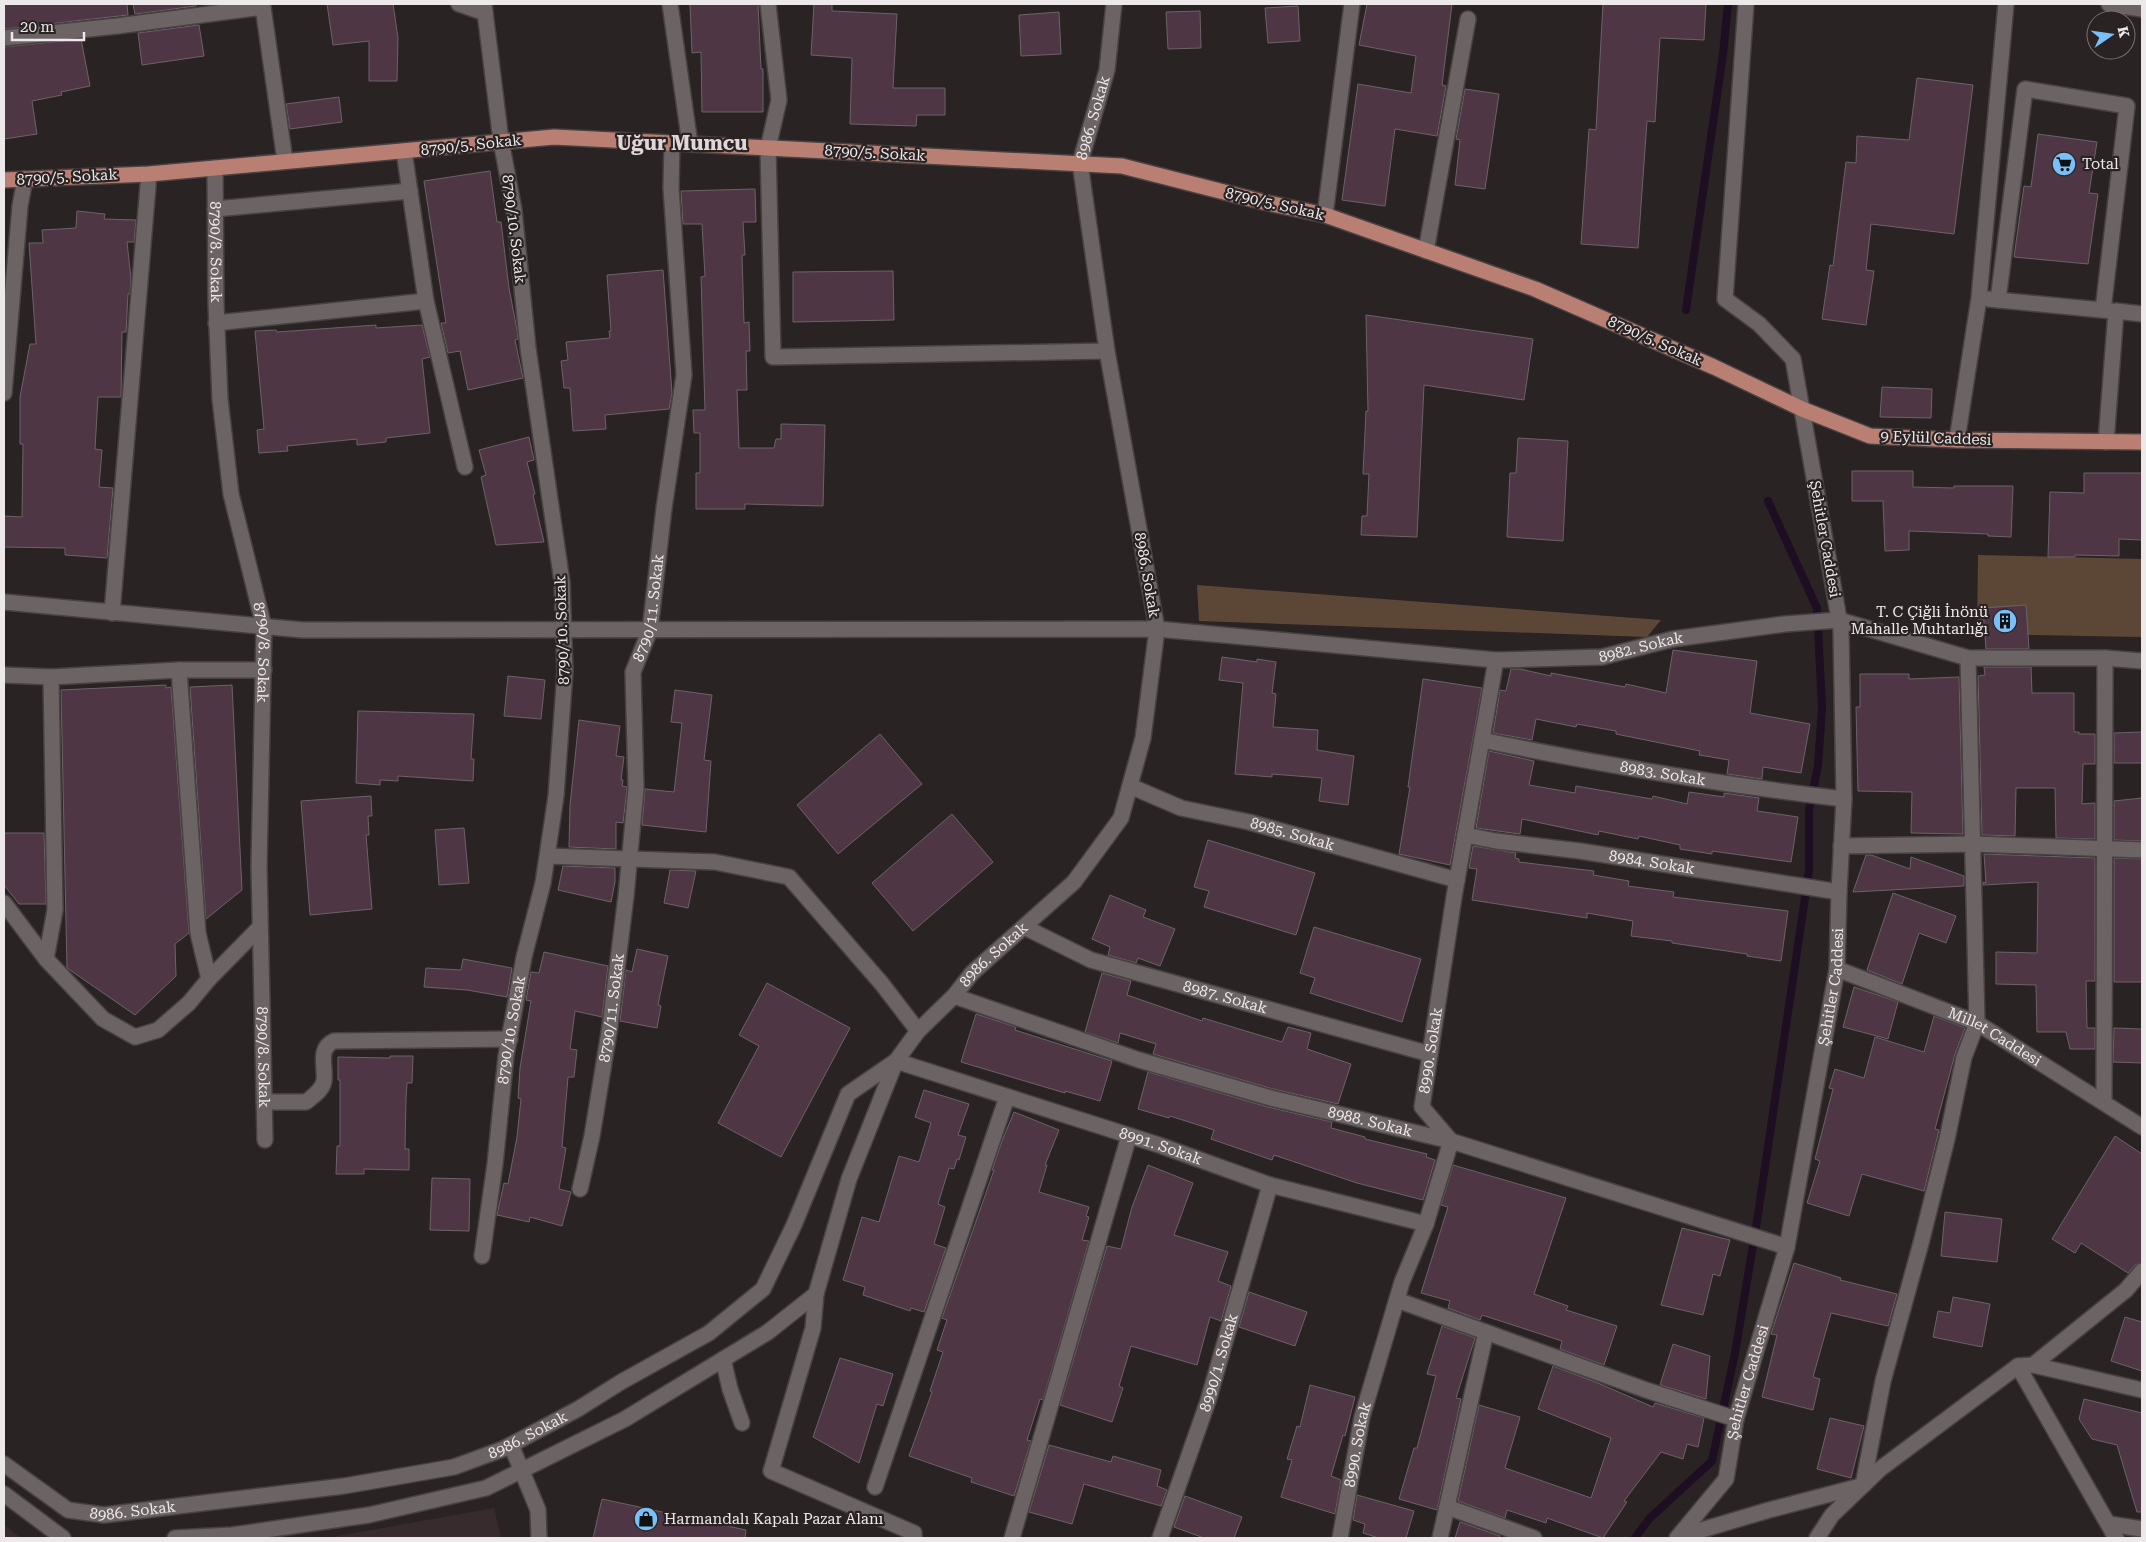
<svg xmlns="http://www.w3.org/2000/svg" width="2146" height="1542" viewBox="0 0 2146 1542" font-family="'Roboto Serif',serif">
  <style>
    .built { fill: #382b2d }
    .green { fill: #5c4737 }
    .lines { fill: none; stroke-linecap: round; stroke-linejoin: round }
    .stream { stroke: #1d0e21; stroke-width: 8 }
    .building { fill: #4f3644; stroke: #6b6367 }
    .minor-casing { stroke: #474142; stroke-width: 18 }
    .major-casing { stroke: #474142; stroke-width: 18 }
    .minor { stroke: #6b6364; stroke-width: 15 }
    .major { stroke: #ba7f73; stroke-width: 15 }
    .labels { text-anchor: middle; stroke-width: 4.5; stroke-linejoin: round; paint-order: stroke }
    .street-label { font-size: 15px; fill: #ede8e9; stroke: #2a2324 }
    .poi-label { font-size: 15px; fill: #ede8e9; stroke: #2a2324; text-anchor: start }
    .district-label { font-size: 20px; font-weight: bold; fill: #e1d7d8; stroke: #2a2324 }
  </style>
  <rect width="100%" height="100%" fill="#2a2324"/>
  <g class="built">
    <path d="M494,1508l7,30h-174z"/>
    <path d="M4,1525l17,13h-17z"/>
  </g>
  <g class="green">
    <path d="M1978,555l164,4v78l-165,-3z"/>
    <path d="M1197,585l464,35 -14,17 -448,-16z"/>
  </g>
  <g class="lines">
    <g class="stream">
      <path d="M1686,310l37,-256 5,-50"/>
      <path d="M1635,1538l14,-19 63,-58 23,-108 22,-132 52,-350v-61l9,-44 4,-59 -5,-99 -49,-107"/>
    </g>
  </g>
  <g class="building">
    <path d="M4,4h123l1,11 -124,14z"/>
    <path d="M133,4h63v2l-61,8z"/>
    <path d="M327,4h66l5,34 -1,43h-28v-40l-36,4z"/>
    <path d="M690,4h68l3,65h2v43h-61l-1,-60 -9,1z"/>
    <path d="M814,4h18v7l65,3 -4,74h52v27h-28l-1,11 -66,-2 2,-66 -41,-3z"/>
    <path d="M1367,4h85l-10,81 4,1 -9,50 -42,-7 -10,77 -43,-6 16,-116 53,9 5,-37 -57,-11z"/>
    <path d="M1603,4h103l-2,36 -44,-2 -5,84 -8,-1 -9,127 -57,-4 8,-115 7,1z"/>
    <path d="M1298,6l2,35 -32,2 -3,-35z"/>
    <path d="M1200,11l1,37 -33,1 -2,-37z"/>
    <path d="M1059,12l2,42 -40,2 -2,-41z"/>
    <path d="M199,25l5,31 -62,9 -4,-32z"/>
    <path d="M81,39l9,47 -29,6 1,3 -30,6 5,33 -33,5v-92z"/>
    <path d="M1917,78l56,7 -19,149 -83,-10 -5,46 8,1 -8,54 -44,-6 8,-54 3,1 13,-104 10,1 1,-27 52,4z"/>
    <path d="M1465,89l34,5 -14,95 -30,-4 5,-45 -4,-1z"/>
    <path d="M339,97l3,25 -52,7 -4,-25z"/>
    <path d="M2038,134l59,8 -8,51 9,1 -10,70 -74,-7 10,-71 7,1z"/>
    <path d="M490,171l7,51h4l8,66 8,42 1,9 -3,1 8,38 -55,12 -8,-39 -12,2 -7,-30h5l-22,-142z"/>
    <path d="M755,189l1,33h-13l2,33h-3l2,68 5,-1 1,29h-4l1,39h-10l2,58h35l2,-9h5v-15l44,1 -2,81 -78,-2v5h-49v-36h4v-40h-6l-1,-23h12l-4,-133 4,-1 -3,-52h-19l-2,-33z"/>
    <path d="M77,211l28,3 -1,5 32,1 -2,22h-7l4,37 -1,15h-2l-2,38h-4l-1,65h-23l-3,52 7,1 -3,37 14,1 -6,70 -42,-3v-7l-61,-1v-31l18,1 1,-73h-3v-47l10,-53h6l-7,-101h14l-1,-13 34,-2z"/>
    <path d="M663,270l9,123 -3,16 -64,6 1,14 -33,2 -3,-43h-6l-3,-27 7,-1 -2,-18 44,-4 -1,-7h2l-4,-56z"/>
    <path d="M893,271l1,49 -101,2v-50z"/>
    <path d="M1366,315l167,24 -9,61 -100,-15 -7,152 -56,-2 1,-19h5l2,-42h-6l3,-63h2z"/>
    <path d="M376,325v3l46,-3 8,32 -8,2 8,74 -44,5v4l-29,3v-6l-70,7 1,5 -29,2 -2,-23 7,-1 -9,-98 21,-1 1,2z"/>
    <path d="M1882,387l50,2 -1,29 -51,-1z"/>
    <path d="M529,437l5,23 -7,2 8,32 -2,1 11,47 -48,3 -15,-68 5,-2 -7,-25z"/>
    <path d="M1518,438l50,3 -5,100 -56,-4 3,-64h6z"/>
    <path d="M1852,471h61v16l41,1v-2h59l-2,51 -23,-1v-2l-79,-3v19l-24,1 -2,-50h-31z"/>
    <path d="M2084,473h58v67l-23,-1v17l-44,-1v2h-27l2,-65 34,1z"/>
    <path d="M2026,605l3,44h-43l-3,-41z"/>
    <path d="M1673,650l84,11 -7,52 60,11 -9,49 -38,-6 -1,12 -35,-5 2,-14 -30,-5 1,-4 -84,-17v-3l-39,-7 -1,3 -40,-8 -4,21 -39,-7 7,-43 6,1 5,-22h9l31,7v-3l74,14 1,-3 40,9z"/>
    <path d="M1222,657l35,5v-3l19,3 -4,31 4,1 -3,33 45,3 -1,20 37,6 -6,49 -29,-4 3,-23 -50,-4v3l-37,-3 8,-91 -24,-3z"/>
    <path d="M1984,667h47l1,26h42v39h5v2h16v30h-12l-1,40 13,-1v36l-39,-1 -1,-50h-39l-1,48 -33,-1 -4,-159 7,-1z"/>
    <path d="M1860,674h49v5l50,-2 4,157 -52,-1 1,-41 -54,-1 -2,-84h4z"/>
    <path d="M508,676l37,4 -4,39 -37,-3z"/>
    <path d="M1423,679l59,9 -32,177 -51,-11 11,-67h-2z"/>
    <path d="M166,685v3l5,-1 18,246 -14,11 1,32 -41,39 -68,-47 -6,-278z"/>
    <path d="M232,685l10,205 -36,29 -16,-232z"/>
    <path d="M675,690l37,5 -8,65 7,1 -5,71 -64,-7 3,-36 29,3 8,-69 -11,-1z"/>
    <path d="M358,711l116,3 -3,45h3l-1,22 -75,-5v5l-18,-1v5l-24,-2z"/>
    <path d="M579,720l41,6 -4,30 8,1 -3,23h2l-1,6 5,1v2l-4,34 -7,-1v27l-47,-2 1,-42z"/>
    <path d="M2142,732v31h-28v-30z"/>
    <path d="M880,734l42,50 -84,70 -41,-49z"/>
    <path d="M1489,751l45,10 -5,24 46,8 1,-7 76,13 1,-3 34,8 2,-12 35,5v-4l35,5 -2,13 41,6 -7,45 -79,-11v3l-32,-5v-4l-41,-9 -1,3 -39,-8 -1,4 -76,-16 -2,15 -44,-6z"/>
    <path d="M371,796l1,20h-4l1,19h-3l6,74 -62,6 -9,-114z"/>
    <path d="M2142,798v43l-28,-1v-39z"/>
    <path d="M952,814l41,48 -80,69 -41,-48z"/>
    <path d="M464,828l5,55 -30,2 -4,-55z"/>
    <path d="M4,833h40l2,71h-27l-15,-19z"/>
    <path d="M1208,840l107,33 -19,62 -92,-28 5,-16 -15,-4z"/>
    <path d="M1473,846l43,7 -1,5 4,1v3l75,9 -1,4 36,6 -1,5 46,6 -1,5 115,14 -7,50 -34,-5v-2l-75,-11v-2l-41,-5 2,-15 -46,-8v5l-115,-18 5,-31 -8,-1z"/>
    <path d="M1984,854l111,4v123h-9l1,47h8v21h-25l-4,-17h-29l-1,-47 -40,-1v-32l41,1 1,-71 -55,3v-3l3,1z"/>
    <path d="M1866,855h5l39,14 1,-12 53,19v10l-111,6z"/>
    <path d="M2114,858l28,1v123h-28z"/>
    <path d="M563,866l52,2v14l-4,20 -53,-12z"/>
    <path d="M670,870l26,1 -8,37 -24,-5z"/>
    <path d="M1893,893l63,23 -10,27 -27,-10 -17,51 -35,-14z"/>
    <path d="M1110,895l36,15 -3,7 32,12 -15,37 -22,-8 -2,5 -28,-8 2,-8 -18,-8z"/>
    <path d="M1314,927l107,32 -19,63 -92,-29 5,-15 -15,-5z"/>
    <path d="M637,949l31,7 -10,49 3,1 -4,22 -37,-7 6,-51 6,2z"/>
    <path d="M544,952l64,14 -6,51 -27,-6 -5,38 7,1 -3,27h-6l-6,70 4,1 -7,41 12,3 -9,34 -32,-9 -1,5 -32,-7 7,-32 4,1 9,-47 4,-38 -3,-1 2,-30 11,-67 -5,-1 5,-28 8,1z"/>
    <path d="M463,959l49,9 -5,29 -40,-7 -43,-3 2,-19 35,2z"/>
    <path d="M1102,973l29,8 -4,14 75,26 1,-3 79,24 6,-15 23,6 -4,16 44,15 -13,40 -65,-15 -120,-35 3,-10 -36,-11 -2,10 -33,-11z"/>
    <path d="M767,983l83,45 -69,129 -63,-34 41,-77 -20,-11z"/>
    <path d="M1854,987l44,15 -10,37 -45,-12z"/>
    <path d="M976,1014l40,13 -1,3 97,31 -12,40 -35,-10v2l-104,-31z"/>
    <path d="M1934,1016l31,12 -10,26 -20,75 4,1 -15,61 -62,-17 -13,42 -42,-13 13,-42 -5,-2 18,-70 -4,-1 6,-19 29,9 11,-41 49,15z"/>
    <path d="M2114,1028l28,1v34l-29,-1z"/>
    <path d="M390,1056h23l-1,27h-5l-1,15 -1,51h4v21l-45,-1v5h-28l1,-28h3v-66h-2v-23l52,1z"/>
    <path d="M1148,1072l120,35 64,15 -1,6 34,9v2l62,15 -1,3 9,3 -12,40 -66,-17 -83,-28 -2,5 -61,-21 3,-9 -44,-14 -1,2 -31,-9z"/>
    <path d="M924,1090l45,14 -11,31 8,2 -7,23 -2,-1 -3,10 -5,-1 -11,36 7,3 -11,37 12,4 -22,64 -13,-4 -1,3 -47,-16 2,-8 -22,-7 19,-63 17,5 20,-66 20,6 12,-39 -16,-6z"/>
    <path d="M1014,1112l45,18 -14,35h2l-8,27 50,15 -3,9 3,1 -7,23 7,1 -46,159 -3,-1 -13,41 4,1 -17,55 -43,-14 1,-4 -63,-22 23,-64 -2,-1 13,-39 -6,-2 10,-30 -5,-2 52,-148h-2l10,-29z"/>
    <path d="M2115,1136l27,18v108l-7,3 -7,8 -47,-30 -6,10 -23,-14z"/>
    <path d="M1148,1165l45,18 -19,52 54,17 -10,29 13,5 -10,35 -11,-4 -13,48 -66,-19 -12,40 4,2 -11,34 -52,-17 47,-159 14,3 11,-42z"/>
    <path d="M1453,1165l113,33 -32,96 34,12 -2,4 51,16 -13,39 -44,-16 2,-8 -80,-26 -2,5 -32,-12 2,-7 -29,-8 27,-86 -7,-2z"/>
    <path d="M432,1178l38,1 -1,52 -39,-1z"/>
    <path d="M1945,1212l57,7 -5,43 -56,-6z"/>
    <path d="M1682,1228l48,12 -10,36 -7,-2 -10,41 -42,-10z"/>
    <path d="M1794,1263l47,15 -1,2 57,14 -9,32 -57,-13 -18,64 7,2 -7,31 -51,-13 15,-62 -6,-1z"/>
    <path d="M1249,1292l58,20 -12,34 -56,-19z"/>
    <path d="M1953,1297l37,7 -8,43 -49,-10 5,-26 12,2z"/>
    <path d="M2125,1317l17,5v49l-31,-10z"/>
    <path d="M1442,1326l33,12 -19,60 5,1 -24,111 -38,-11 15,-51h3l19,-72 -9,-2z"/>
    <path d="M1673,1344l37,12 -4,43 -46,-14z"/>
    <path d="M840,1358l53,16 -10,32 -6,-2 -18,59 -46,-26z"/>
    <path d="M1553,1366l45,17 55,24 2,-4 49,15 -6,29 -11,-3 -4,15 -22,-7 -37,49 3,1 -24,36 -56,-20 -1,5 -39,-13 -2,8 -47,-17 21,-96 41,12 -15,51 86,30 20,-60 -73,-29z"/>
    <path d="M1310,1385l45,12 -10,39 -2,-1 -12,41 10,4 -6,34 -54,-17 11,-37 -5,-1 10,-33 3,1z"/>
    <path d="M2084,1399l58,14v99h-5l-20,-67 -25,-6 -13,-20z"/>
    <path d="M1830,1418l34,8 -13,52 -34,-9z"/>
    <path d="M1049,1445l62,17 2,-6 48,14 -4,16 10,4 -6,16 -77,-22 -12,40 -43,-12z"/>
    <path d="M1357,1495l57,16 -8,27h-27l-16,-5 2,-9 -12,-4z"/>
    <path d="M1185,1496l57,21 -8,21h-30l-30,-11z"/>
    <path d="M602,1499l144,31 -1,8h-152z"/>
    <path d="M1460,1522l40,14 -1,2h-44z"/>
  </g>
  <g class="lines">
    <g class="minor-casing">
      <g id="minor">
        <path d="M459,4l26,9"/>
        <path d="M670,4l20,140"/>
        <path d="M768,4l11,96 -11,48 5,209 334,-6"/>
        <path d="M2109,4l33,5"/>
        <path d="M4,38l113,-12 146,-19 22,154"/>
        <path d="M404,151l22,150 39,166"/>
        <path id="s1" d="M215,168l1,136 4,95 11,95 33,133 -5,239 6,274"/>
        <path d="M215,209l195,-18"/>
        <path d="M1325,215l27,-211"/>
        <path d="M1426,251l42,-232"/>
        <path d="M1988,299l124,12"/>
        <path d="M1998,300l27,-211 102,17 -24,204"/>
        <path d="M216,323l210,-22"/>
        <path d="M4,393l16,-187 5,-27"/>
        <path d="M1957,440l22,-142 27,-294"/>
        <path d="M2106,442l10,-131 26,3"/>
        <path id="s2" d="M4,602l299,28 854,-1 339,31 106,-3 71,-18 112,-15 54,-4 129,38h137l37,3"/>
        <path d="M112,613l37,-439"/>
        <path d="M179,670l19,263 11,46"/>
        <path d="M4,675l47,2 128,-7h85"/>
        <path id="s3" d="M1482,740c120,25 241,45 362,59"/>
        <path id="s4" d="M1130,786l51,22 68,14 208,58"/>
        <path id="s5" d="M1465,835l31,6 84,10 259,41"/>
        <path d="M1841,846l132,-2 169,6"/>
        <path d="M548,856l167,6 74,15 93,107 36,47"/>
        <path d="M4,903l42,56 57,60 32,18 23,-7 31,-27 20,-24 51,-52"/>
        <path id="s6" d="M1024,927l67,33 339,94"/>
        <path d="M46,959l9,-49 -4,-233"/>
        <path id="s7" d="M1837,969l140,54 165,104"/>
        <path id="s8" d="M954,996l185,64 132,38 180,43 336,106"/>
        <path id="s9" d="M896,1061l263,84 111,40 156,39"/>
        <path d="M2104,1101l1,-443"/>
        <path d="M264,1102h42c7,-6 16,-11 18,-21 2,-15 -7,-32 10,-40l176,-2"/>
        <path id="s10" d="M580,1189l12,-53 18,-110 16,-130 10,-107 -3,-117 17,-42 14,-122 20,-133 -13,-187 1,-45"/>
        <path id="s11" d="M482,1256l13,-92 11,-108 18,-99 19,-74 13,-87 9,-124 -3,-90 -34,-234 -14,-138 -13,-69 -17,-137"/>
        <path d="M816,1294l-3,34 -42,143 143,62v5"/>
        <path d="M1397,1300l249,90 90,29"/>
        <path d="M723,1359l7,30 12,34"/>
        <path d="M2033,1365l109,25"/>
        <path d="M2018,1366l15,-1 93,-75 16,-19"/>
        <path d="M511,1445l27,65 1,28"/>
        <path id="s12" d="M4,1464l64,46 36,5 240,-29 110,-19 49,-18 75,-40 43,-27 88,-49 54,-44 31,-64 54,-131 48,-33"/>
        <path d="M1863,1485l20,-104 38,-138 26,-104 17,-82 13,-34 -9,-365"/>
        <path d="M875,1487l132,-390"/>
        <path d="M4,1494l59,44"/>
        <path d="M1447,1507l87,31"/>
        <path d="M2109,1524l33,5"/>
        <path d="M1678,1537l91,-27 92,-24"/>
        <path id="s13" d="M175,1538l57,-3 137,-20 117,-27 139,-69 143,-87 48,-38 33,-115 47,-118 22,-30 36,-35 18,-23 102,-91 47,-64 22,-80 14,-109 -50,-278 -27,-188 27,-93 7,-66"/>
        <path d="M1012,1538l117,-402"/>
        <path id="s14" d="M1160,1538l48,-137 62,-216"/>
        <path id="s15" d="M1340,1538l22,-121 40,-135 24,-58 25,-83 -29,-34 32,-210 42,-237"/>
        <path d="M1440,1538l46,-206"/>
        <path id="s16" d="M1677,1538l49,-59 10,-60 51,-172 50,-278 2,-77 5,-93 -3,-169 -48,-271 -34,-35 -34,-25 21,-295"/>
        <path d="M1817,1538l15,-23 48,-46 138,-103 98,172"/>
      </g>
    </g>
    <g class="major-casing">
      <path id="major" d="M4,180l145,-6 405,-37 568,29 141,36 62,13 210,74 179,78 88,42 68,27 87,4 185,2"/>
    </g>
    <use href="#minor" class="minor"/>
    <use href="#major" class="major"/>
  </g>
  <defs>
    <g id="supermarket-disc" transform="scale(1.25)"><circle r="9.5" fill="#79bff8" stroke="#2a2324"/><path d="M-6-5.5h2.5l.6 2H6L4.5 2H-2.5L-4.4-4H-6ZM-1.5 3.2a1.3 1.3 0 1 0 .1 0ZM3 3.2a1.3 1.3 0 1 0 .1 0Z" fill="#111"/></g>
    <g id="building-disc" transform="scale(1.25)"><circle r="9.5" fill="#79bff8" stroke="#2a2324"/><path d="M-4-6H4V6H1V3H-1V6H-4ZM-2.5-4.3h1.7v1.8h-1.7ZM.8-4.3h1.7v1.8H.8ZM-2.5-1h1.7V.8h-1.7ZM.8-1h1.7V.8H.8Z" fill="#111"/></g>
    <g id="shop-disc" transform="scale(1.25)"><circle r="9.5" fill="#79bff8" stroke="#2a2324"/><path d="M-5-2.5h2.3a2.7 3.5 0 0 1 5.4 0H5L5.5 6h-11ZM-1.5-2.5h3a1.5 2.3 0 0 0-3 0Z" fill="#111"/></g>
  </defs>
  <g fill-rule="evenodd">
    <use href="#supermarket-disc" x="2064" y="164"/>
    <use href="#building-disc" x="2005" y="621"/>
    <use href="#shop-disc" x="646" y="1519"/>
  </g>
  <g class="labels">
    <g class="street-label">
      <text dy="5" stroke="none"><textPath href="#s13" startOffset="1991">8986. Sokak</textPath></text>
      <text transform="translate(471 145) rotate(-6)" y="5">8790/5. Sokak</text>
      <text transform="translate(875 153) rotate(3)" y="5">8790/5. Sokak</text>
      <text transform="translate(67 177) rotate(-3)" y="5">8790/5. Sokak</text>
      <text transform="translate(1275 204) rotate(13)" y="5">8790/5. Sokak</text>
      <text transform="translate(514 229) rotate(83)" y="5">8790/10. Sokak</text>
      <text dy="5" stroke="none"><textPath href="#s1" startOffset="84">8790/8. Sokak</textPath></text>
      <text transform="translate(1655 341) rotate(24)" y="5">8790/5. Sokak</text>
      <text transform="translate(1936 438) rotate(2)" y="5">9 Eylül Caddesi</text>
      <text transform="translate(1825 539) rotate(80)" y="5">Şehitler Caddesi</text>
      <text transform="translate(1147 575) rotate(80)" y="5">8986. Sokak</text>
      <text dy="5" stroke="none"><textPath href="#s10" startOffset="588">8790/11. Sokak</textPath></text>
      <text transform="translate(562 630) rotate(-92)" y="5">8790/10. Sokak</text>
      <text dy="5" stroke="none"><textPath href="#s2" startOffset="1641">8982. Sokak</textPath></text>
      <text dy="5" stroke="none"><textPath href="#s1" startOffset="489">8790/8. Sokak</textPath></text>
      <text dy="5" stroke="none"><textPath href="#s3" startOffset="184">8983. Sokak</textPath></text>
      <text dy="5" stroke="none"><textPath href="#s4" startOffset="170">8985. Sokak</textPath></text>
      <text dy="5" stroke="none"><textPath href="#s5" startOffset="189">8984. Sokak</textPath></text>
      <text dy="5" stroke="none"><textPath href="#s13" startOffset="1091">8986. Sokak</textPath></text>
      <text dy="5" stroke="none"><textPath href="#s16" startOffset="581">Şehitler Caddesi</textPath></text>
      <text dy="5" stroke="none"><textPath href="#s6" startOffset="214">8987. Sokak</textPath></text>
      <text dy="5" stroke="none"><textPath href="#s10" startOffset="184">8790/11. Sokak</textPath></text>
      <text dy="5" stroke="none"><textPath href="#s11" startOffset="228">8790/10. Sokak</textPath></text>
      <text dy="5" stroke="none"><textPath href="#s7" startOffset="172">Millet Caddesi</textPath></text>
      <text dy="5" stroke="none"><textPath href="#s15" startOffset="515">8990. Sokak</textPath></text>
      <text dy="5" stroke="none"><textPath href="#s1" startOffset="894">8790/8. Sokak</textPath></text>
      <text dy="5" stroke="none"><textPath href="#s8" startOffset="435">8988. Sokak</textPath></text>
      <text dy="5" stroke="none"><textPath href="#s9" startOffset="278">8991. Sokak</textPath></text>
      <text dy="5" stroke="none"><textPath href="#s14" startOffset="185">8990/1. Sokak</textPath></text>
      <text dy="5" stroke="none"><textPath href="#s16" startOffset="176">Şehitler Caddesi</textPath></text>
      <text dy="5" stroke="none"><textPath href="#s12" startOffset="549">8986. Sokak</textPath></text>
      <text dy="5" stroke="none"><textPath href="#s15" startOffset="95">8990. Sokak</textPath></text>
      <text dy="5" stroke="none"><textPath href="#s12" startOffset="144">8986. Sokak</textPath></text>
    </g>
    <g class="poi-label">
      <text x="2082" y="169">Total</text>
      <text x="1988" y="617" text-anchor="end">T. C Çiğli İnönü<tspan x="1988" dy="17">Mahalle Muhtarlığı</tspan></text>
      <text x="664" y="1524">Harmandalı Kapalı Pazar Alanı</text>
    </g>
    <g class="district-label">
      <text x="682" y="150">Uğur Mumcu</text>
    </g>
  </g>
  <rect width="2146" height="1542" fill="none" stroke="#ede8e9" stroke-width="10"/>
  <g transform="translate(2111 35) rotate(77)"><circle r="24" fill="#2a2324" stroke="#787273"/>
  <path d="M0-4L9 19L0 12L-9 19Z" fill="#79bff8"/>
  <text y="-8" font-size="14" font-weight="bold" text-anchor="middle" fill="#ede8e9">K</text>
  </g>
  <path d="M12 32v8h72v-8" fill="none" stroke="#ede8e9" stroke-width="2.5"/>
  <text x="20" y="32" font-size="15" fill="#ede8e9" stroke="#2a2324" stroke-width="4" paint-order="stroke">20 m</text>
</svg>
